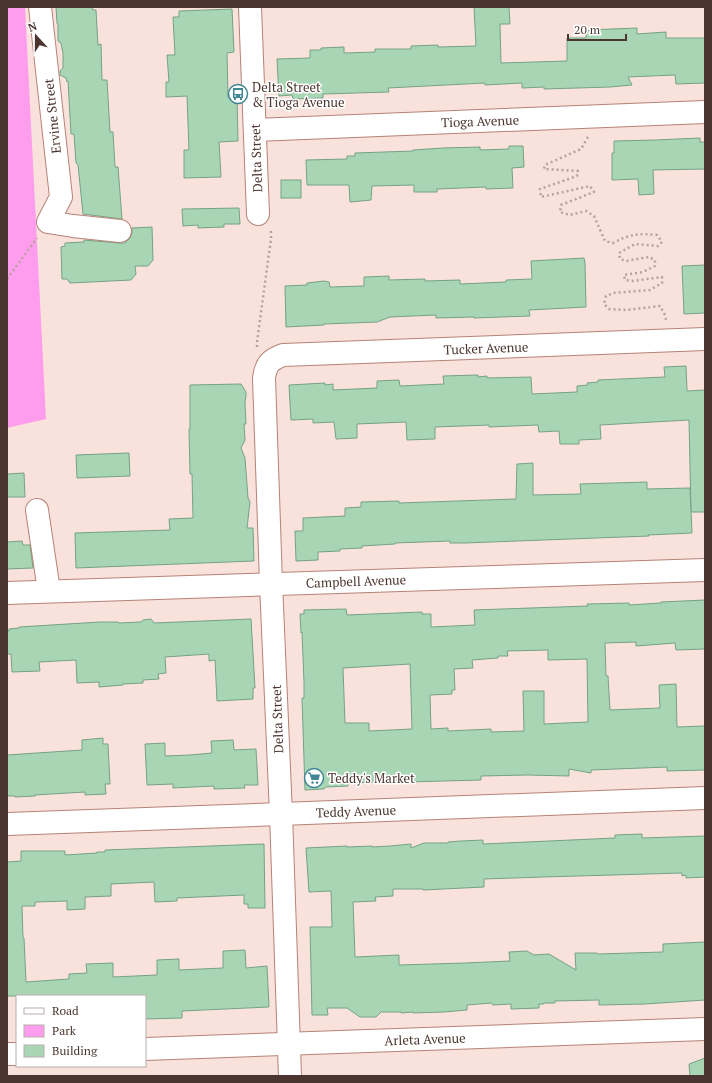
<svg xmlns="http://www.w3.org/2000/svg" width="712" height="1083" viewBox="0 0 712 1083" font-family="'PT Serif',serif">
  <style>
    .green { fill: #fe9ded }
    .building { fill: #a8d6b5; stroke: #75a283; fill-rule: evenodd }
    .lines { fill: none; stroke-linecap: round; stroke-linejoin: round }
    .minor-casing { stroke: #b68276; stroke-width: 24 }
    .path { stroke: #b8a19c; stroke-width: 2.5; stroke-dasharray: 2 3; stroke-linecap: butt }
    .minor { stroke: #fff; stroke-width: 22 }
    .labels { text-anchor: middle; stroke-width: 3; stroke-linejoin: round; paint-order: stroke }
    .poi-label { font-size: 13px; fill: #4c3530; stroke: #fff; text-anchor: start }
    .street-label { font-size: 13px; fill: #4c3530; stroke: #fff }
  </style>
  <rect width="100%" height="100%" fill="#f9e2dc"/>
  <path class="green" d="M7,7h18l21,412 -39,9z"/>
  <g class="building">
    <path d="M56,7h36l1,3h3l2,35 3,-1 1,36h5l3,52h3l2,35h3l4,52 -39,-5 -5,-49 -2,-2 -2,-29h-3l-3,-53 -1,1 -1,-4 -6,-3v-4l3,-3v-15l-2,-10 -3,-2v-16l-1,-2z"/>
    <path d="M474,7h35l1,17h-10l1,39 66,-2v-23h19v-8l51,-2v6l29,-2v6h39v45l-29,1 -1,-9 -47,2 4,8 -22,2 -66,2v-2l-22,1v-5l-37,2v-2l-97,5 1,4 -66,2v4l-30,1 -1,-4 -13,1 -2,-37 33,-1v-8h11v-2l23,-1v6l31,-1v-3h36v-3l27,-1v2l38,-1z"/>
    <path d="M232,9l2,43 -7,1 1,44h9l1,44 -19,1 2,35 -37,1v-28h5l-2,-54 -21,1v-15h3l-2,-27h8l-2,-38h6v-6z"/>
    <path d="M700,138v4h5v27l-52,1 1,24 -15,1 -1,-16 -26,1v-27h2v-12l41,-1z"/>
    <path d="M509,146h14l1,21 -12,1 1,20 -27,1v-2l-49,2v3h-23v-7l-42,1 -1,14 -21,2 -1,-17h-42l-1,-25 41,-1v-3h8v-3l58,-2v-1l30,-2 37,-1v3l29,-1z"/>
    <rect x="281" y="180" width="20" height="18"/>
    <path d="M239,208l1,16h-16v3l-26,1v-3l-15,1 -1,-17z"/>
    <path d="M152,227l1,33 -5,6h-13l1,8 -5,6 -61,3 -3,-4h-5l-1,-32 4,-1v-3l19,-1v-2l35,3h6l5,-5 2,-5v-5z"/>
    <path d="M584,258l1,5 1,44 -57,3 1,6 -56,2v-1l-38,1v-3l-46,2 -13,5 -53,2v1l-38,2 -1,-41 22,-1v-2l17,-2 5,1 1,5 34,-1v-9l25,-1v4l36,-1v2l35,-1v4l46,-2v-2l26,-1 -1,-18z"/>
    <path d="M705,265v48l-21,1 -2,-48z"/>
    <path d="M686,366l1,25 18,-1v122h-14l-2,-92 -89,5 1,14 -22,1v4h-19l-1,-13 -20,1 -1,-7 -49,2v-2l-54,2v12l-28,1 -1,-18 -49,2v14l-21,1 -2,-17 -21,1v-4l-22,1 -2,-35 36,-2v2l8,-1v6l44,-2v-7l22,-1 1,6 44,-2 -1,-8 35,-1v2l9,-1v2l44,-1 1,17 45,-2v-6l11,-1 -1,-2 11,-1v-2l67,-3 -1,-10z"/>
    <path d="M241,384l5,8v4l-1,6 1,22h-2l1,16 -4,8 4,10 3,40 2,4 -3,26h6l1,33 -178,7 -1,-35 95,-3 -1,-11 24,-1 -1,-44h-2l-1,-45h1v-44z"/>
    <path d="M129,453l1,23 -53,2 -1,-23z"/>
    <path d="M533,463v32l48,-1 -1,-10 67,-2v7l43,-1 2,45 -44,2 1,1 -184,7h-15v-2l-55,2v1l-33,2v2l-22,1v2l-22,1v8l-22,1 -1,-30h8v-13l42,-2v-8l16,-1v-5l38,-1v2l117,-4 1,-35z"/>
    <path d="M24,473l1,24h-18v-23z"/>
    <path d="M22,541l1,4h7l3,23 -26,1v-27z"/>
    <path d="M705,600v49l-29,1 -1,-7 -39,3v-4l-31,1 1,33h2l2,34 50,-2 -1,-23 17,-1 1,43 28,-1v44l-38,1v-4l-76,3v3l-22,-4v7l-41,-1 -47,1v4l-75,2 -2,-1 -56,2v3l-22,1 -2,2 -19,1 -3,-92h2v-16l-2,-50 -1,1 -1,-19h4v-4l42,-1 1,6 75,-3v2h9v13l44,-2 -1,-15 114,-4 -1,-2 42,-1v2l32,-2v-1zM548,650v10l39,-1 1,63 -44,2v-33h-21l1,40 -33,1v-3l-43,2v-3l-17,1 -1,-34 22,-1v-4h3l-1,-21 19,-1 -1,-8 26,-2v-2h10l-1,-5zM410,664l2,65 -43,2v-8h-24l-2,-55z"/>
    <path d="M151,619l3,4 97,-4 4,69h-2v11l-36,2 -2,-41 -6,1v-7l-44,3 1,16 -8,1 1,5 -16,1v3l-20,1v1l-24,2v-5l-22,1 -1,-23 -37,2 1,9 -28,1 -1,-18h-4v-23h2v-2l10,-1v-1l81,-5h18l1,1 22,-1 2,-2z"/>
    <path d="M103,738v6h5l2,40h-5l1,10 -21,1v-3l-50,3v1l-20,1v-1h-8v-41l75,-5v-10z"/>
    <path d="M233,740l1,10 22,-1 2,36h-14l1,3 -31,1v-3l-41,2v-4l-26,1 -2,-41 20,-1v13l25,-1 22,-2 -1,-12z"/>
    <path d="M642,834v4l63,-2v41l-19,1v-3l-4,1v-3l-139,4 -59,2v8l-61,3v-1h-30v7l-18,1 1,4 -23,1 2,55 44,-2v10l66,-2 45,-2 -1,-9 18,-1 7,4 15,-1 27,16 -1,-17h22l1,1 65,-2v-8l42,-2v58l-60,4 -46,1v-5l-44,1v2h-11v1h-5v4l-28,1v-5l-18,1 -2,-2 -24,2v5l-23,2 -31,1v-1l-12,1v-1h-20l-5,5h-16l-13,-9h-20l1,7h-16l-2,-88h22l-1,-36 -22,1 -3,-44 41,-2v1l25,-1v1l18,-1 21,-2v4l13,-5h24v-1l13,-1 22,-1v4l132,-6v-3z"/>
    <path d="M264,844l1,64h-17v-4h-4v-9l-67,3v3l-22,1 -1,-20 -43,2v12l-26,1v12l-18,1v-9l-32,1v4h-13l1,32h1l2,44 43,-3v-5l18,-1 -1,-9 27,-1v14l44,-2v-15l22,-1v11l44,-2v-17l22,-1 1,18 21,-2 2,41 -87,4v7l-37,1v-23h-138v-134l14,-1v-10h44v4l32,-2v-1h8v-2z"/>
    <path d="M705,1058v18h-15l-1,-12z"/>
  </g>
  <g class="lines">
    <g class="minor-casing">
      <g id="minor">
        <path d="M40,7l21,190 -13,25 25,4 47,5"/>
        <path d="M250,7l8,207"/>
        <path d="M255,130l450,-18"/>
        <path d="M37,510l12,81"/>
        <path d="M7,593l698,-23"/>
        <path d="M7,824l274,-10 424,-16"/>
        <path d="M145,1049l560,-20"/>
        <path d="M7,1054h10"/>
        <path d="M290,1076l-9,-262 -10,-231 -7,-205c2,-14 6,-18 19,-23l422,-16"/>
      </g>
    </g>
    <g class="path">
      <path d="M588,137l-7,12 -36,16 -1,4 34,2 -1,5 -37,13 1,8 49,-11 4,6 -33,13 -1,7 10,3 16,-4 8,5 11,25 8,2c17,-9 26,-10 44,-8l5,7 -4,4 -23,-2 -16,9 1,6 6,2 23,-4 6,3v6l-12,6 -19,3 1,5 8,1 29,-4v6l-12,7 -36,3 -8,3 -2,8 5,5 17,1 34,-4 5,9 1,5"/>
      <path d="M7,279l30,-41"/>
      <path d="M257,347v-5l14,-103v-10"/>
    </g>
    <use href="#minor" class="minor"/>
  </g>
  <defs>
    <g id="bus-ring" transform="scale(1)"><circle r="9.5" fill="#fff" stroke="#428695" stroke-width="1.5"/><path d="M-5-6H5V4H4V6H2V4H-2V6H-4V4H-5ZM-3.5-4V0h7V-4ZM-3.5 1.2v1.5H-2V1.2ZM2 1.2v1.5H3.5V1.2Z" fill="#428695"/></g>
    <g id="supermarket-ring" transform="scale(1)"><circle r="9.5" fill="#fff" stroke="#428695" stroke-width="1.5"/><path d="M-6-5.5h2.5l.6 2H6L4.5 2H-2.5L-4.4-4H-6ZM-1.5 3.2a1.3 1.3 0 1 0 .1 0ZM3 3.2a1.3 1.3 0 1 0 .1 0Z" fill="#428695"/></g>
  </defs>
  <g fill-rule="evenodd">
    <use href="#bus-ring" x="238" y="94"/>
    <use href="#supermarket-ring" x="314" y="778"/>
  </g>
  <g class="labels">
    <g class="poi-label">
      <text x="252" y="92">Delta Street<tspan x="252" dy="15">&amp; Tioga Avenue</tspan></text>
      <text x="328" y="783">Teddy's Market</text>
    </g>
    <g class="street-label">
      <text transform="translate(52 116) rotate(-96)" y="5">Ervine Street</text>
      <text transform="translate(480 121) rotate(-2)" y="5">Tioga Avenue</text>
      <text transform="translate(256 158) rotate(-92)" y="5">Delta Street</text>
      <text transform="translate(486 348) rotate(-2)" y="5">Tucker Avenue</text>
      <text transform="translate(356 581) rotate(-2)" y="5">Campbell Avenue</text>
      <text transform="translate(277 719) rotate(-92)" y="5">Delta Street</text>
      <text transform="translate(356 811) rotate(-2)" y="5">Teddy Avenue</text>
      <text transform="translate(425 1039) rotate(-2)" y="5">Arleta Avenue</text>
    </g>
  </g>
  <rect width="712" height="1083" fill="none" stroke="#4c3530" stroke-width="16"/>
  <rect x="16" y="995" width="130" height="72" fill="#ffffff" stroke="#b7aeac"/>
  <rect x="24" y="1008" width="20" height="6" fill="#ffffff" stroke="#b7aeac"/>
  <text x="52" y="1015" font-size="12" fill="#4c3530">Road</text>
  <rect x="24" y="1025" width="20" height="12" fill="#fe9ded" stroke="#b7aeac"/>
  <text x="52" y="1035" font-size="12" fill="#4c3530">Park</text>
  <rect x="24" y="1045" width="20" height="12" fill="#a8d6b5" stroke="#b7aeac"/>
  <text x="52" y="1055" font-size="12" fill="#4c3530">Building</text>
  <g transform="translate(36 36) rotate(339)" stroke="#ffffff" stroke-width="3" paint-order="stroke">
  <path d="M0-3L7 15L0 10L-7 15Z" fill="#4c3530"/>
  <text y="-6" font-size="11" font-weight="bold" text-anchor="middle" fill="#4c3530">N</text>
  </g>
  <path d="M568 34v6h58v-6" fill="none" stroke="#4c3530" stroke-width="2"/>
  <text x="574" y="34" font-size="12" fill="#4c3530" stroke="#ffffff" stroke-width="3" paint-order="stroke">20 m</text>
</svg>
